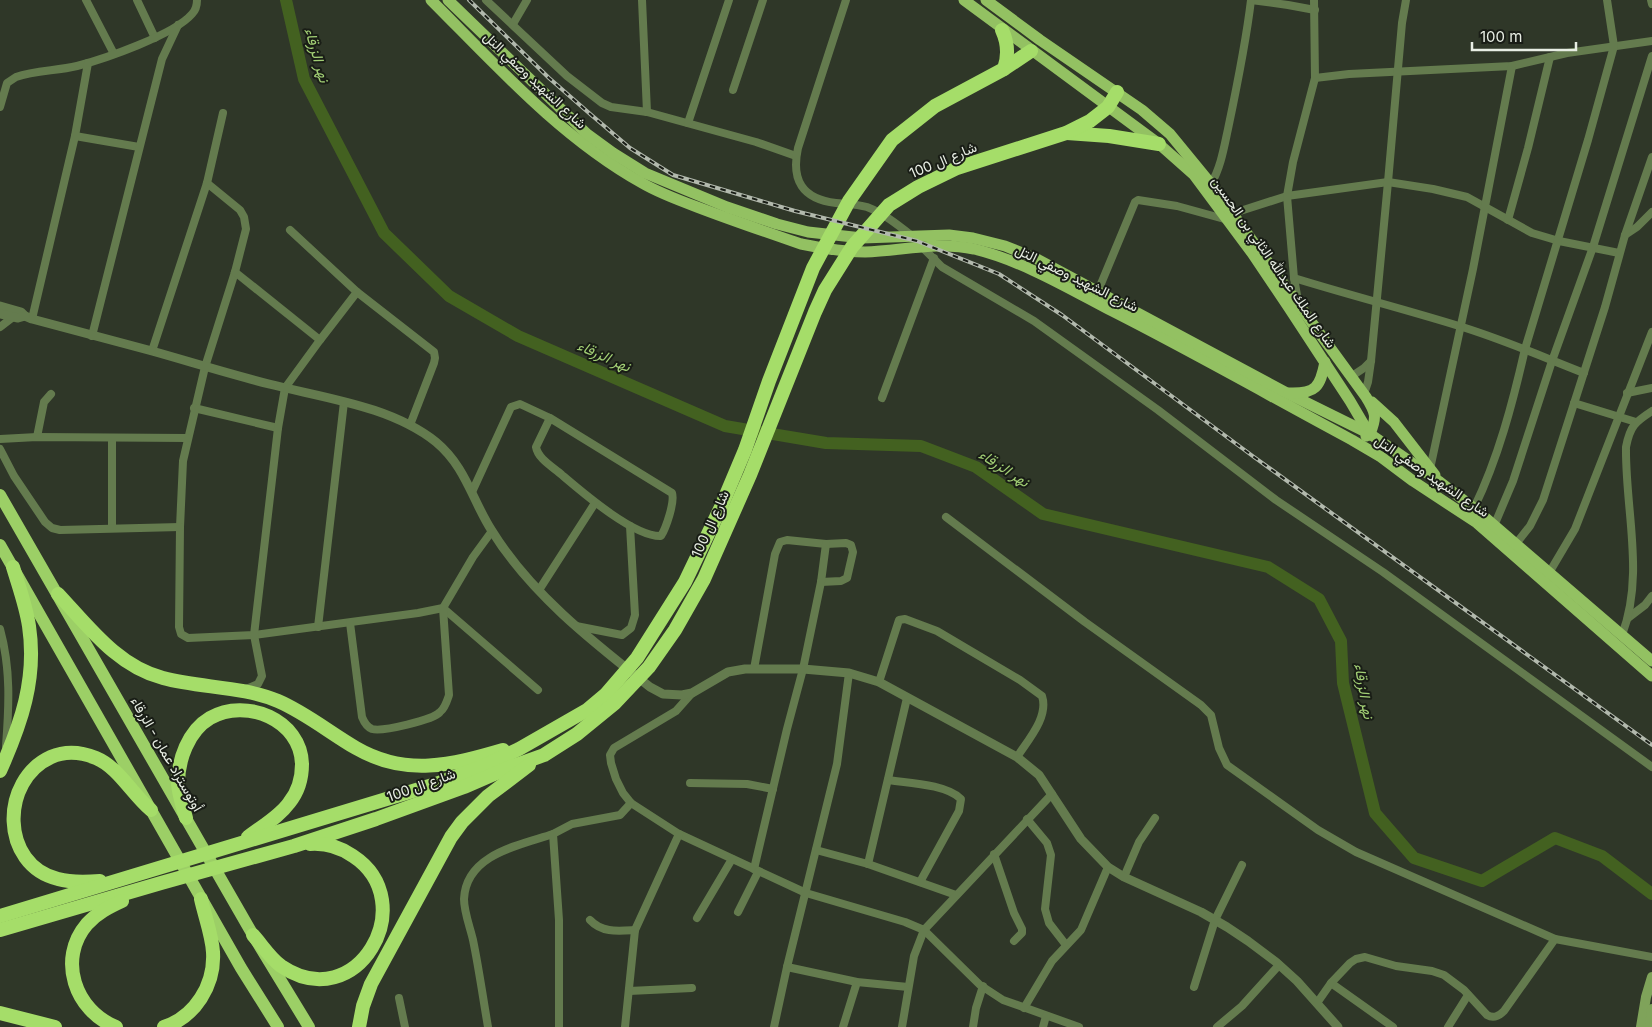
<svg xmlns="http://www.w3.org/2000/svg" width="1652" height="1027" viewBox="0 0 1652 1027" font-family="Inter,Vazirmatn,sans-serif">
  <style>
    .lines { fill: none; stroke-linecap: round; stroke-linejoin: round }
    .river { stroke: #436120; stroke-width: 12 }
    .minor { stroke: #647b4e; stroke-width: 8 }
    .tertiary { stroke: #647b4e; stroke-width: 9 }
    .secondary { stroke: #7fa35a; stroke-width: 10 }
    .primary { stroke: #93c162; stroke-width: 11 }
    .trunk { stroke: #9ccf66; stroke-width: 12 }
    .motorway { stroke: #a5dd69; stroke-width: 14 }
    .rail-casing { stroke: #b2b9ad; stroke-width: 4 }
    .rail { stroke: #191d16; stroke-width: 2; stroke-dasharray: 5.5; stroke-linecap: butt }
    .labels { text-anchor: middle; stroke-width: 4; stroke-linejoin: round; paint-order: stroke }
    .street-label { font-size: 14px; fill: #e8eee4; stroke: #191d16 }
    .water-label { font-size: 15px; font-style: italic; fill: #a2cf75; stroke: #191d16 }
  </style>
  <rect width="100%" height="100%" fill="#2f3728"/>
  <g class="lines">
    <path class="river" d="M286,0l18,79 80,154 65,63 69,40 207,90 101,17 95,3 55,21 67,47 225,53 51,32 22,42 2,42 32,130 39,45 68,23 73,-43 47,18 50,38"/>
    <g class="minor">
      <path d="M86,0l28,54"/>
      <path d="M137,0l18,38"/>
      <path d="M486,0l81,76 35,27 9,4 36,5 109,30 40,14"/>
      <path d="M642,0l5,112"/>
      <path d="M846,0l-48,148c-7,32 4,51 38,55 10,1 21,1 31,4 16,6 31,18 45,29"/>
      <path d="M1251,0l37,5 27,5"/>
      <path d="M1651,0l1,4"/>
      <path d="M513,24l14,-24"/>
      <path d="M1315,78l34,-4 163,-8 55,-13 85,-12"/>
      <path d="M733,90l30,-90"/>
      <path d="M0,107l7,-24 9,-6c19,-7 41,-6 61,-11 27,-7 97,-31 115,-52 4,-4 5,-9 5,-14"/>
      <path d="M688,123l41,-123"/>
      <path d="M75,136l64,11"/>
      <path d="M207,183l33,27 4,7 2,12 -11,43 -30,95 -22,94 -3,66 -1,100 2,7 7,4 66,-3 164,-22 25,-5 30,-51 19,-26"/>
      <path d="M1211,184c10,-17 13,-37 17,-55 9,-43 18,-86 23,-129"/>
      <path d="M1234,213l53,-17 101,-14 45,7 34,8 65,36 27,8 60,12"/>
      <path d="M1508,220l20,-72 22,-91"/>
      <path d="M290,230l67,62 77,60 1,6 -1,5 -24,62"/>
      <path d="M1625,235l12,-8 15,-15"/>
      <path d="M921,246l21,21 92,54 124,89 118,90 107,72 269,195"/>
      <path d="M235,272l85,68"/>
      <path d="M1294,278c55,17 110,31 165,48 43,13 84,31 125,47"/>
      <path d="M1098,291l37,-89 3,-2 39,6 51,14"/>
      <path d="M1298,301l-4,-23 -7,-82 6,-34 22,-84 -1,-78"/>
      <path d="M32,319l43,-183 13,-73"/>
      <path d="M0,327l13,-10"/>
      <path d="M92,336l70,-277 16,-34"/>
      <path d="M152,351l55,-168 16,-70"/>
      <path d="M1352,376l12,-8 7,-7"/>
      <path d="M1627,393l25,-5"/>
      <path d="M1364,394l4,-12 3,-21 17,-179 14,-159 4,-23"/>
      <path d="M882,398l52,-140"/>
      <path d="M1574,403l62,19"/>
      <path d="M194,408l84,20"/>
      <path d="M550,418l122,75c3,9 -6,35 -11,43 -27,1 -79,-44 -99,-61 -9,-8 -24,-16 -26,-28z"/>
      <path d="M37,437l7,-35 7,-8"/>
      <path d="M112,438v90"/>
      <path d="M0,439l37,-2 150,1"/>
      <path d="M0,449l14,27 31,46 7,6 8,2 120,-3"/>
      <path d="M1430,469l43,-200 39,-203"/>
      <path d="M472,492l39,-85 9,-3 30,14"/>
      <path d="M1474,508c24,-49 39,-106 51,-159l63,-209 26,-94 -7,-46"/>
      <path d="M946,517l139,105 116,83 10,10 8,33 8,17 91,65 38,22 199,87"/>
      <path d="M1494,526l19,-45 39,-120 41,-114 59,-191"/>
      <path d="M1515,545l15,-19 13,-26 62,-193 20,-72 27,-78"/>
      <path d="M1549,573l26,-44 77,-197"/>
      <path d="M539,590l56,-87"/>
      <path d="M443,608l95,82"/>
      <path d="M1628,618l17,-13 7,-9"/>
      <path d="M350,623l12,94c2,5 5,10 10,12 10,3 61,-9 68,-17 5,-4 7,-11 9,-17l-6,-87"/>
      <path d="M576,626l46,9 9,-7 4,-13 -5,-89"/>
      <path d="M318,627l26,-225"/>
      <path d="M0,629c11,40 9,77 6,117"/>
      <path d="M1622,635c23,-60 3,-126 4,-188 4,-21 9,-25 26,-36"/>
      <path d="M754,669l21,-115 5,-12 7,-2 39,4 20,-1 5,2 2,7 -6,26 -6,3 -20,1"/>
      <path d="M879,682l20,-62 6,-1 32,12 83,49 22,16c7,21 -14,44 -25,61"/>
      <path d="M244,690l14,-6 4,-8 -8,-41 24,-207 7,-40 35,-48 37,-48"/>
      <path d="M692,693l-16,18 -62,37 -4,7 1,8 5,16 7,14 8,10 48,31 127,59 99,29 19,8 56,55 23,15 76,27"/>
      <path d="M888,780c19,3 58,4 73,19l-2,12 -39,71"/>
      <path d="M690,783l57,1 26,5"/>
      <path d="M1027,819l20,24 4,12 -6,54 4,14 17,22"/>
      <path d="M816,850l52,14 88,31"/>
      <path d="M994,854l20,59 8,16v4l-8,8"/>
      <path d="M868,864l39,-166"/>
      <path d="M754,869l33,-140 16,-60 18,-87 5,-38"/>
      <path d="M1124,877l15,-35 16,-24"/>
      <path d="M738,912l20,-40"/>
      <path d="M697,918l35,-59"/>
      <path d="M590,920c12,13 28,11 45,10"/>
      <path d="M787,967l70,15 51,5"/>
      <path d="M1331,983l62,44"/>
      <path d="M1194,987l21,-67 27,-55"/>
      <path d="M629,991l63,-3"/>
      <path d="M399,998l6,29"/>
      <path d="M1317,1003l14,-20 19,-20 6,-4 9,-2 31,9 36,5 12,4 20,15 23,25c7,4 12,1 17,-4l51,-72 97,18"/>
      <path d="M1024,1008l28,-47 29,-31 27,-63"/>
      <path d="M488,1027c-5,-29 -9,-58 -15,-87 -3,-13 -9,-28 -9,-41 2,-45 56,-54 89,-65"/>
      <path d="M559,1027v-107l-6,-86 19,-10 48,-9 11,-12"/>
      <path d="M625,1027l10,-97 44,-96"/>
      <path d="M774,1027l13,-60 50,-203 12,-91"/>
      <path d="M843,1027l14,-45"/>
      <path d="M902,1027l12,-71 10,-26 128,-136"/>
      <path d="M973,1027l3,-19 7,-22"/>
      <path d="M1043,1027l3,-11"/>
      <path d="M1217,1027l25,-21 37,-41"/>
      <path d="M1448,1027l20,-32"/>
    </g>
    <g class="tertiary">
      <path d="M0,306l21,6 4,4 7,3c40,11 80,21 120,32 39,11 78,23 117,33 55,14 122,22 167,58 30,25 36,58 56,89 39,63 101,111 158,156l13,7 19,1 10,-2 36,-21 17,-3h58l46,4 30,9 138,75 22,18 42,64 27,28 16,10 77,35 26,15 21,14 28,21 21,19 41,46"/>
      <path d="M0,314l18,4 7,-2"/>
    </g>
    <g class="secondary">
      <path d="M1641,1027l5,-30 6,-20"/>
      <path d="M1650,1027l2,-18"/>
    </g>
    <g class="primary">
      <path d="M431,0c65,65 129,137 211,183 17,10 36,17 55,24 34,13 69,25 104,37 20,4 43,8 64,8 36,-1 72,-11 109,-3 49,12 94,39 138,62 81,41 160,86 240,129l29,17 32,24 64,42 175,153"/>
      <path d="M448,0l139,134 26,19 32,20 82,34 50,17 31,8 54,6 87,-3 24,3 32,8 32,13 250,134 83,41 70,48 34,26 178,153"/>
      <path d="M964,0l195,144 35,31 58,78 37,55 61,93 20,34"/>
      <path d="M986,0l54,40 102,70 28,24 41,50 155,213c10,16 11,20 4,37l-4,2"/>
      <path d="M1289,393c27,1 31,-6 36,-31"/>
      <path d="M1372,402l22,20 41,53"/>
    </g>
    <g class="trunk">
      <path d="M0,495l253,440 56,92"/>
      <path d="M0,545l241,423 37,59"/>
    </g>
    <g class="motorway">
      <path d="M1002,30c6,13 7,25 2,39"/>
      <path d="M1067,133l42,3 50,8"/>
      <path d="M58,594c30,32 60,73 105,84 37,10 79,8 115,23 28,12 52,32 78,47 50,29 96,17 147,2"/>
      <path d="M0,771c21,-47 37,-92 29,-145 -3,-20 -10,-39 -16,-59"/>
      <path d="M186,818c-3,-11 -7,-22 -8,-34 0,-24 10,-53 32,-66 36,-21 91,2 92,46 0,14 -4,28 -13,39 -10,14 -27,23 -41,34"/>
      <path d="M100,881c-13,1 -28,2 -42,-2 -58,-14 -58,-99 -7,-122 14,-6 30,-5 45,1 22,9 36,36 55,52"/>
      <path d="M0,916l436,-132 50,-19 33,-16 68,-39 19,-16 31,-36 48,-76 36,-75 24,-57 24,-69 44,-113 36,-67 43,-61 43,-34 69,-37 27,-18"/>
      <path d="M0,930l161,-47 133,-37 82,-27 88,-32 44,-19 36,-13 33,-21 38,-31 34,-36 26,-37 29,-51 46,-104 65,-163 10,-22 27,-43 37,-42 29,-18 39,-19 109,-35 24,-12 18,-14 9,-15"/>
      <path d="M253,935c9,10 17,23 28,31 76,52 142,-64 72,-110 -13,-9 -28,-13 -43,-12"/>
      <path d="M0,1013l55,14"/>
      <path d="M116,1027c-41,-16 -59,-68 -29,-103 10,-11 22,-17 35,-23"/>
      <path d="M164,1027c31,-10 51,-42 49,-75 -1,-17 -8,-35 -12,-53"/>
      <path d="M359,1027l4,-21 8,-22 80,-147 11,-15 26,-26 41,-31"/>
    </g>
    <g class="rail-casing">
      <path id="rail" d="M469,0l80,78 40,35 41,35 43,27 122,36 122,30 82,33 63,41 192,142 398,288"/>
    </g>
    <use href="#rail" class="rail"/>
  </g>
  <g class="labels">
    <g class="street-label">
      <text transform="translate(535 80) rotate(43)" y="5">شارع الشهيد وصفي التل</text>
      <text transform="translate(943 160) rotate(-23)" y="5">شارع ال 100</text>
      <text transform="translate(1274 262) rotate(55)" y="5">شارع الملك عبدالله الثاني بن الحسين</text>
      <text transform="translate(1077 278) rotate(26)" y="5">شارع الشهيد وصفي التل</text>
      <text transform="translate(1432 476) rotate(34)" y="5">شارع الشهيد وصفي التل</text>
      <text transform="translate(710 524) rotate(-66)" y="5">شارع ال 100</text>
      <text transform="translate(167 754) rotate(60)" y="5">أوتوستراد عمان - الزرقاء</text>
      <text transform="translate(421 785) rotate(-20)" y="5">شارع ال 100</text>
    </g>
    <g class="water-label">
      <text transform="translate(317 55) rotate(74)" y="5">نهر الزرقاء</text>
      <text transform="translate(604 356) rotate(24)" y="5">نهر الزرقاء</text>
      <text transform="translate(1004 468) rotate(33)" y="5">نهر الزرقاء</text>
      <text transform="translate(1364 691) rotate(80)" y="5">نهر الزرقاء</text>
    </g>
  </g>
  <path d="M1472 42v8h104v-8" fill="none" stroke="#e8eee4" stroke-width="2.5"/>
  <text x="1480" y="42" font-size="15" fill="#e8eee4" stroke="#191d16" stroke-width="4" paint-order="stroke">100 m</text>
</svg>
